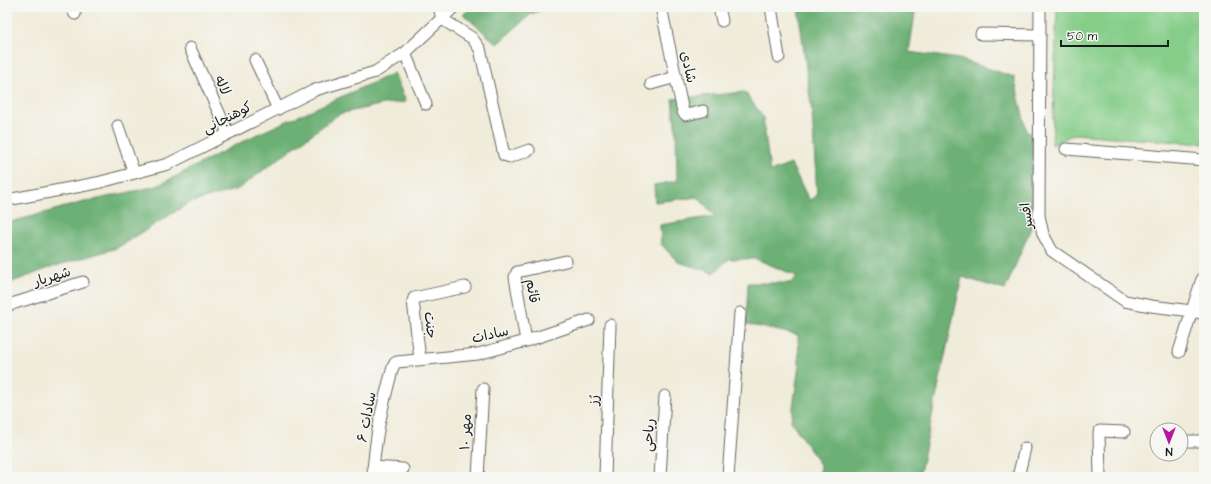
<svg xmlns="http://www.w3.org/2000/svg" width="1211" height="484" viewBox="0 0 1211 484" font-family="'Architects Daughter','Playpen Sans Arabic',sans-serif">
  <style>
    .green { fill: #85cd88; stroke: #507452 }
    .forest { fill: #6cb074; stroke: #446648 }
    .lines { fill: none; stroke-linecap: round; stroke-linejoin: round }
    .street-casing { stroke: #66655e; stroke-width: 13 }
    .street { stroke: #fff; stroke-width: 11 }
    .labels { text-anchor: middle; stroke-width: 3; stroke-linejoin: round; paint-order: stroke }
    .street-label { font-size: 14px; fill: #1c1c1c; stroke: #f6f6f2 }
  </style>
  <rect width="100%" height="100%" fill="#f6f6f2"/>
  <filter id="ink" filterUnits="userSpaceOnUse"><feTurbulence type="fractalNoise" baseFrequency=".025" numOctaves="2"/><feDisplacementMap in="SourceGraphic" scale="8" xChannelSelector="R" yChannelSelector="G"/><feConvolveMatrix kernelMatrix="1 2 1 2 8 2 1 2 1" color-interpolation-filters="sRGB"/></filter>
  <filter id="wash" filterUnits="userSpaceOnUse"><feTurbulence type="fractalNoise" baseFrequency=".012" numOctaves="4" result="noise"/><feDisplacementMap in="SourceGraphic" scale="16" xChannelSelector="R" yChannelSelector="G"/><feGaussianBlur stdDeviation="0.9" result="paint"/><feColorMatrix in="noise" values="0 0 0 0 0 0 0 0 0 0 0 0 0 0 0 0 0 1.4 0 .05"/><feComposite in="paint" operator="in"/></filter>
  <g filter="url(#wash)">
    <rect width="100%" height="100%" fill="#f0ecda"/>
    <path class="green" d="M1057,7h147v137l-130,-10 -22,11z"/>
    <g class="forest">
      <path d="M474,7h74l-17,7 -34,30 -34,-30z"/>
      <path d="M798,7h118l-7,45 50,7 55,18 13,55 6,2 1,87 -29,69 -43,-13 -43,200h-100l1,-12 -29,-44 8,-56 -1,-30 -52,-11 2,-41h42l7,-7 -41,-17h-27l-15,14 -36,-11 -17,-18 -1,-19 55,-9 -17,-19 -43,5 -1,-17 23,-4 -1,-49 -4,-33 73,-7 18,25 7,55 21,-8 18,36 8,-4 -5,-83z"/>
      <path d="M394,73l12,29 -22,2 -45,10 -101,75 -49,14 -72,45 -65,19 -45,17v-61l73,-20 77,-17 92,-48z"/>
    </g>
  </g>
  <g filter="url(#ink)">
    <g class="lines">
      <g class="street-casing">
        <g id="street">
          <path d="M71,7l4,7"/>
          <path d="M439,7l3,12 30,19 8,11 24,106 6,2 19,-7"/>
          <path d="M661,7l22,105 3,3 17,-4"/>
          <path d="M719,7l3,14"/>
          <path d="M771,7l8,50"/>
          <path d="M1040,7l-1,209 4,18 9,17 73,50 26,5 41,5 12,3"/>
          <path d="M981,34l59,1"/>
          <path d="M190,48l38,85"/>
          <path d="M405,53l21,51"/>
          <path d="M255,60l23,49"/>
          <path d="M651,84l25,-7"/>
          <path d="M118,126l16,47"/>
          <path d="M1066,149l138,11"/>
          <path d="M7,200l90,-17 71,-19 147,-74 60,-18 30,-19 49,-46"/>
          <path d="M7,306l8,-3 68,-21"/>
          <path d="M526,341l-11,-64 2,-5 49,-11"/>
          <path d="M1179,352l22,-70 3,-6"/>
          <path d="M420,359l-7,-58 1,-3 51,-11"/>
          <path d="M1181,441h23"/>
          <path d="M373,467l30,2"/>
          <path d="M373,477c1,-37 10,-74 20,-110l2,-4 2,-1 81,-8 48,-13 63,-21"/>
          <path d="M478,477l5,-88"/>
          <path d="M605,477l5,-152"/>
          <path d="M660,477l5,-81"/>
          <path d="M728,477l12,-164"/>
          <path d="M1018,477l7,-29"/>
          <path d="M1100,477l-1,-44 1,-2 24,1"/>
        </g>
      </g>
      <use href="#street" class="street"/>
    </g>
  </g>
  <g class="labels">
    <g class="street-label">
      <text transform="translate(689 67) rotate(78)" y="5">شادی</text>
      <text transform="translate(223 85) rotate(66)" y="5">لاله</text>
      <text transform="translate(227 117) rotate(-27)" y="5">کوهنجانی</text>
      <text transform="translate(1026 216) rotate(-97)" y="5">افسر</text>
      <text transform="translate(52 276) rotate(-17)" y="5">شهریار</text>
      <text transform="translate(533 291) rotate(81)" y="5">قائم</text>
      <text transform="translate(431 325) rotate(83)" y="5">جنت</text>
      <text transform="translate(490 334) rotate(-13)" y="5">سادات</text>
      <text transform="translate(593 400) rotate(-88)" y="5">رُز</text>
      <text transform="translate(366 417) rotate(-79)" y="5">سادات ۶</text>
      <text transform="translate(465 432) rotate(-87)" y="5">مهر ۱۰</text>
      <text transform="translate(648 435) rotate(-86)" y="5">ریاحی</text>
    </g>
  </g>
  <rect width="1211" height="484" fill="none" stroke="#f6f6f2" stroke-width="24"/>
  <g transform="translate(1169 442) rotate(180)"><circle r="19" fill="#f6f6f2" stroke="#9f9f9c"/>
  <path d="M0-3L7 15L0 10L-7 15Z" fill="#b5179e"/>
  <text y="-6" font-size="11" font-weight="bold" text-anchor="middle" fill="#1c1c1c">N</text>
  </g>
  <path d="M1061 40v6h107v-6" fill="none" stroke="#1c1c1c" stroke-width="2"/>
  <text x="1067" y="40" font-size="12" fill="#1c1c1c" stroke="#f6f6f2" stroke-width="3" paint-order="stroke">50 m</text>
</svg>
